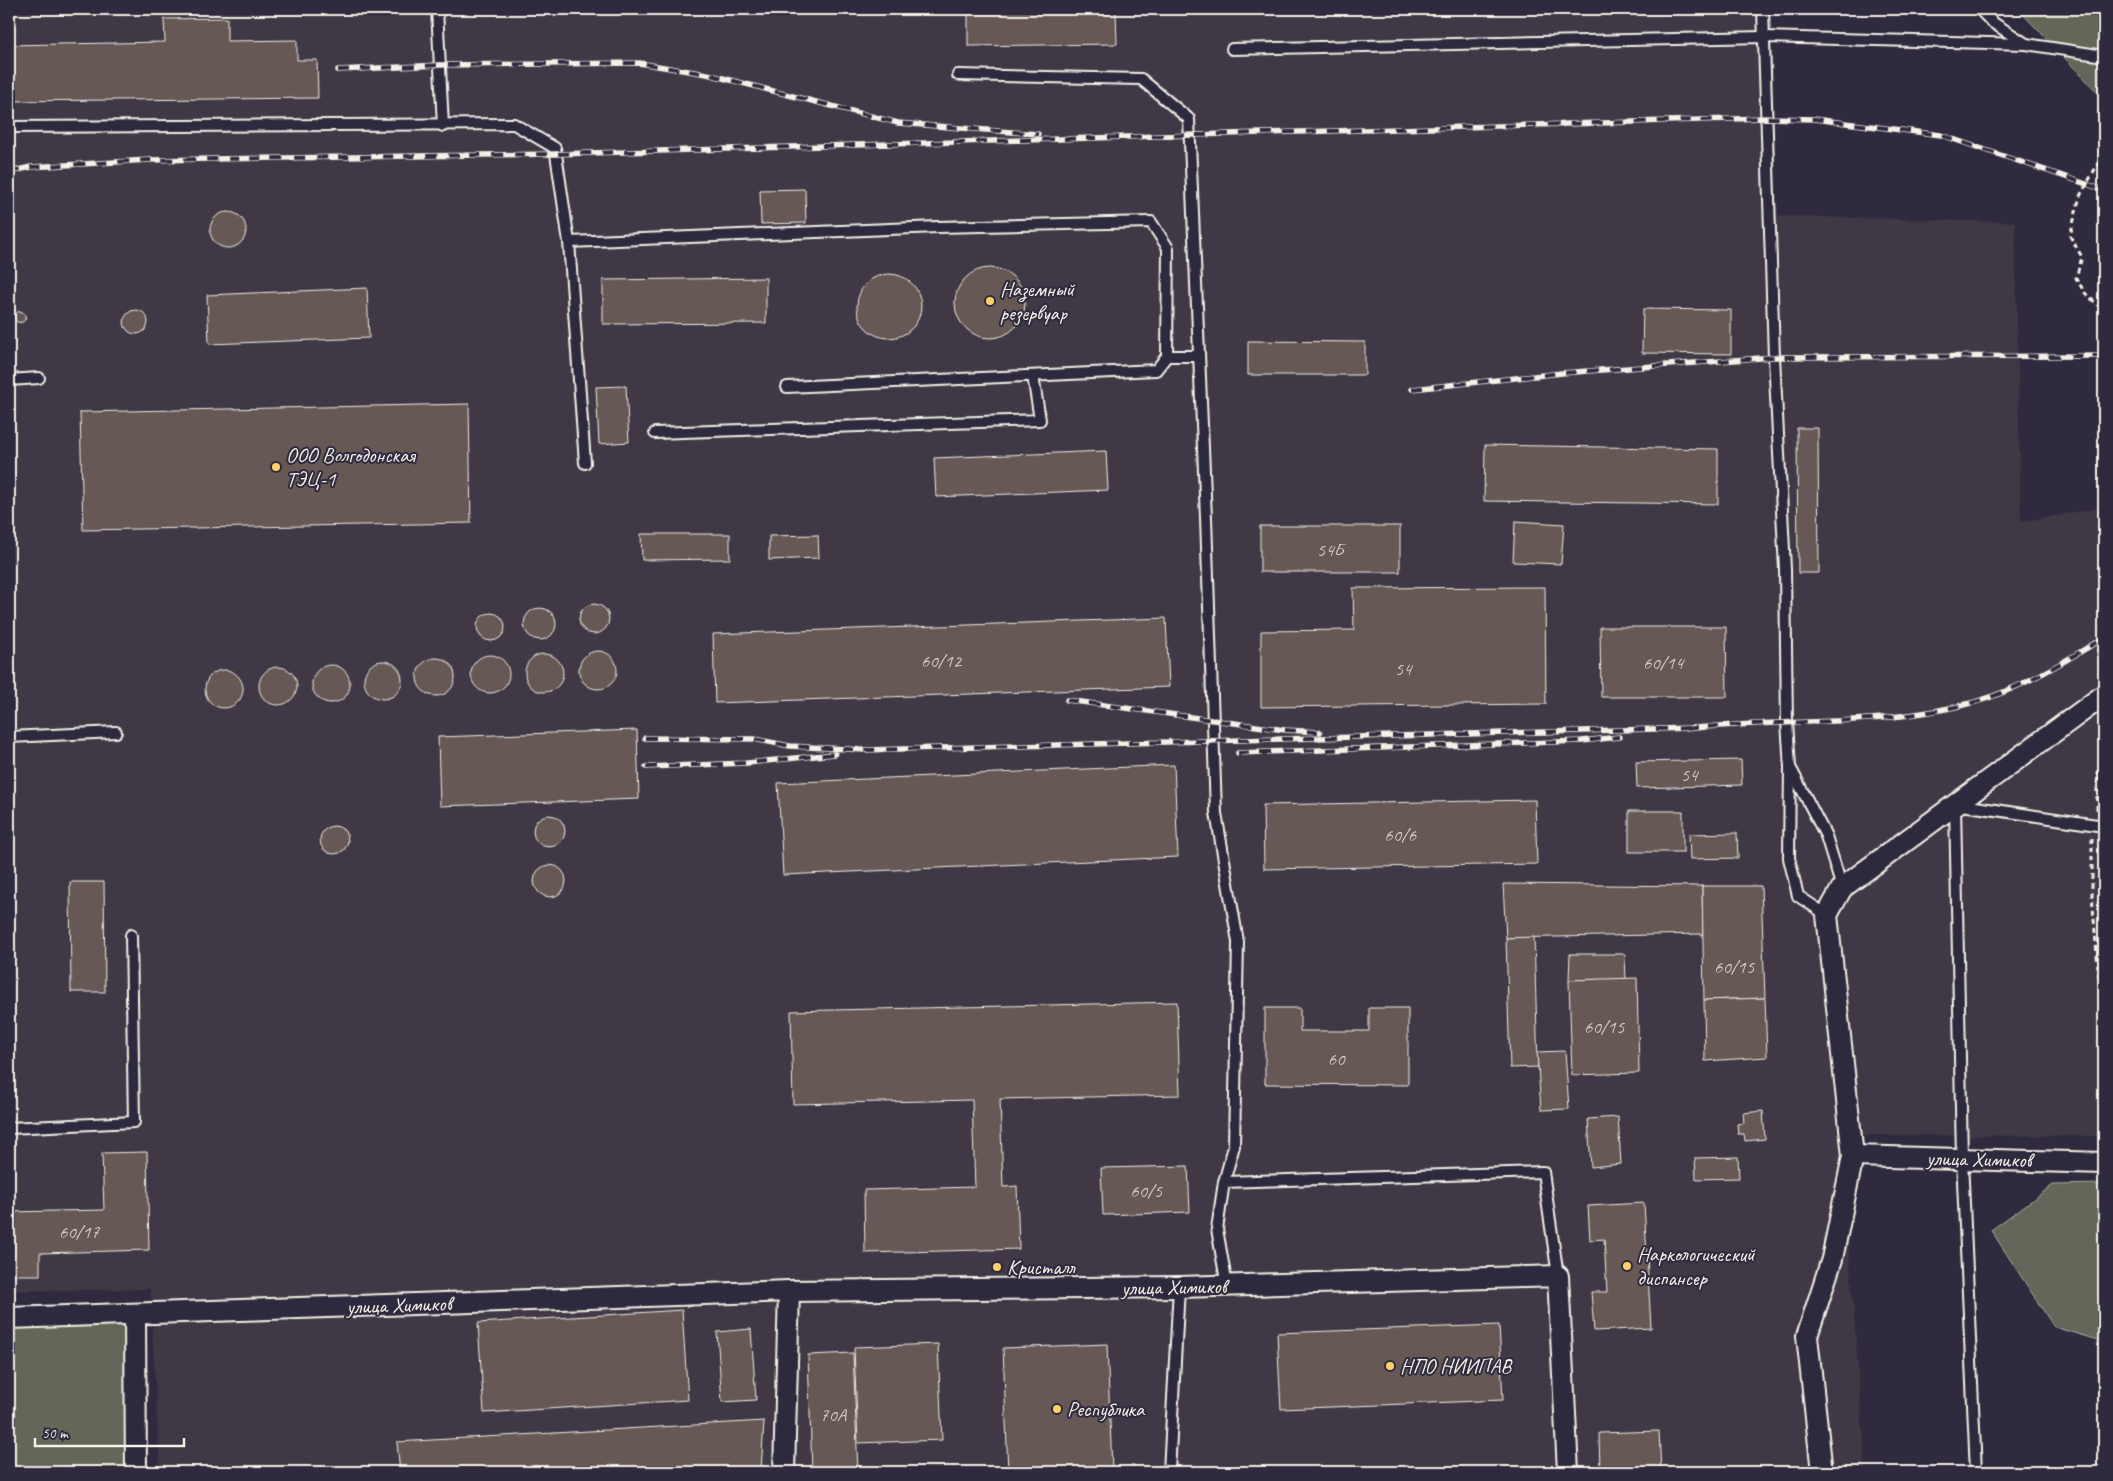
<svg xmlns="http://www.w3.org/2000/svg" width="2113" height="1481" viewBox="0 0 2113 1481" font-family="Caveat,sans-serif">
  <style>
    .built { fill: #3f3844 }
    .green { fill: #636658; stroke: #acaca0 }
    .building { fill: #655954; stroke: #f4f1e8 }
    .lines { fill: none; stroke-linecap: round; stroke-linejoin: round }
    .service-casing { stroke: #f4f1e8; stroke-width: 14 }
    .minor-casing { stroke: #f4f1e8; stroke-width: 24 }
    .path { stroke: #f4f1e8; stroke-width: 3; stroke-dasharray: 5 4; stroke-linecap: butt }
    .service { stroke: #2f2a3d; stroke-width: 10 }
    .minor { stroke: #2f2a3d; stroke-width: 20 }
    .rail-casing { stroke: #f4f1e8; stroke-width: 5.5 }
    .rail { stroke: #2f2a3d; stroke-width: 4; stroke-dasharray: 11; stroke-linecap: butt }
    .poi-dot { fill: #ffd166; stroke: #2f2a3d; stroke-width: 2 }
    .labels { text-anchor: middle; stroke-width: 4; stroke-linejoin: round; paint-order: stroke }
    .number-label { font-size: 19px; fill: #d0cbc3 }
    .poi-label { font-size: 21px; fill: #f4f1e8; stroke: #2f2a3d; text-anchor: start }
    .street-label { font-size: 21px; fill: #f4f1e8; stroke: #2f2a3d }
  </style>
  <rect width="100%" height="100%" fill="#2f2a3d"/>
  <filter id="ink" filterUnits="userSpaceOnUse"><feTurbulence type="fractalNoise" baseFrequency=".02" numOctaves="2"/><feDisplacementMap in="SourceGraphic" scale="10" xChannelSelector="R" yChannelSelector="G"/><feConvolveMatrix kernelMatrix="1 2 1 2 8 2 1 2 1" color-interpolation-filters="sRGB"/></filter>
  <g filter="url(#ink)">
    <path class="built" d="M9,9h1762l7,207 237,6 6,300 83,-15v629l-264,-1 26,337h-1706l-10,-183 -141,2z"/>
    <g class="green">
      <path d="M2018,9h86v90z"/>
      <path d="M2104,1184v158l-50,-15 -63,-97 62,-45z"/>
      <path d="M135,1315l1,157h-127v-154z"/>
    </g>
    <g class="building">
      <path d="M968,9h148l1,35 -149,2z"/>
      <path d="M227,18v23l70,-1v20h20l1,38 -309,3v-56l156,-3 -1,-23z"/>
      <path d="M805,189l1,34 -45,1 -1,-34z"/>
      <circle cx="228" cy="230" r="18"/>
      <circle cx="990" cy="303" r="35"/>
      <circle cx="889" cy="306" r="32"/>
      <path d="M766,278v45l-163,1v-44z"/>
      <path d="M367,288l2,50 -160,6 -2,-49z"/>
      <path d="M1643,309l88,1v44l-89,-1z"/>
      <circle cx="136" cy="322" r="12"/>
      <circle cx="20" cy="317" r="5.5"/>
      <path d="M1248,341l117,1v33h-117z"/>
      <path d="M626,386l3,56 -30,2 -3,-57z"/>
      <path d="M469,404l2,119 -388,7 -3,-118z"/>
      <path d="M1797,428h21l1,145h-21z"/>
      <path d="M1485,445l233,4v55l-234,-3z"/>
      <path d="M1106,451l2,39 -172,7 -2,-39z"/>
      <path d="M1515,521l49,3 -3,40 -48,-2z"/>
      <rect x="1260" y="526" width="140" height="46"/>
      <path d="M641,534h89v25l-88,1z"/>
      <path d="M818,535l1,23 -50,2v-24z"/>
      <path d="M1545,587l1,117 -285,3v-76l93,-1 -1,-42z"/>
      <circle cx="594" cy="619" r="15"/>
      <circle cx="540" cy="624" r="16"/>
      <circle cx="491" cy="627" r="14"/>
      <path d="M1166,618l3,69 -454,16 -2,-69z"/>
      <path d="M1600,627h126l1,70h-126z"/>
      <circle cx="598" cy="670" r="19"/>
      <circle cx="544" cy="673" r="19"/>
      <circle cx="490" cy="674" r="19"/>
      <circle cx="436" cy="677" r="19"/>
      <circle cx="383" cy="680" r="19"/>
      <circle cx="331" cy="684" r="19"/>
      <circle cx="278" cy="686" r="19"/>
      <circle cx="224" cy="689" r="19"/>
      <path d="M637,730l2,69 -199,7 -2,-69z"/>
      <path d="M1741,760l1,25 -105,3 -1,-26z"/>
      <path d="M1174,765l4,92 -395,18 -5,-92z"/>
      <path d="M1535,800l2,64 -273,5 -1,-64z"/>
      <rect x="1629" y="811" width="54" height="41"/>
      <circle cx="549" cy="831" r="16"/>
      <circle cx="334" cy="840" r="14"/>
      <path d="M1737,833l1,25 -48,1 -1,-25z"/>
      <circle cx="550" cy="881" r="16"/>
      <path d="M70,882h34l1,110h-34z"/>
      <path d="M1503,884l199,2 1,48 -197,4z"/>
      <path d="M1702,886h59l4,112 -61,2z"/>
      <path d="M1534,937l4,130 -28,1 -4,-130z"/>
      <path d="M1570,954h55l1,26h-57z"/>
      <path d="M1637,978l2,95 -67,2 -3,-95z"/>
      <path d="M1765,998l2,59 -62,4 -1,-61z"/>
      <path d="M1177,1002l3,93 -180,4 3,88 14,-1 2,63 -154,4 -1,-63 111,-3 -3,-87 -179,4 -2,-93z"/>
      <path d="M1265,1008h35v23h69v-23h39v77l-143,-1z"/>
      <path d="M1565,1051l4,58 -28,1 -4,-58z"/>
      <path d="M1763,1111l2,28 -20,2 -1,-7h-6l-1,-10 7,-1 -1,-10z"/>
      <path d="M1618,1117l3,47 -30,3 -3,-48z"/>
      <path d="M147,1152l2,98 -109,3v22h-31v-63l95,-2 -2,-57z"/>
      <path d="M1738,1157l1,21 -43,1 -1,-21z"/>
      <path d="M1188,1166l2,46 -87,3 -2,-47z"/>
      <path d="M1644,1203l7,125 -57,3 -3,-39h16l-3,-53 -14,1 -2,-34z"/>
      <path d="M682,1310l6,90 -204,13 -6,-90z"/>
      <path d="M1499,1325l4,75 -222,9 -4,-76z"/>
      <path d="M751,1329l5,71 -34,2 -5,-70z"/>
      <path d="M938,1344l4,96 -84,3 -4,-96z"/>
      <path d="M1107,1344l5,126 -104,2 -5,-124z"/>
      <path d="M853,1353l5,119h-46l-4,-117z"/>
      <path d="M764,1421l-3,51h-361l-3,-30z"/>
      <path d="M1659,1431l2,41h-61l-1,-39z"/>
    </g>
    <g class="lines">
      <g class="service-casing">
        <g id="service">
          <path d="M437,9l6,117"/>
          <path d="M1763,9l11,348 11,212 2,153 3,45 36,69 16,52"/>
          <path d="M1979,9l13,13 34,22 78,12"/>
          <path d="M2104,9v1"/>
          <path d="M1232,49l532,-12 262,7"/>
          <path d="M958,75l183,4 48,40 17,399 10,295 22,129 -4,204 -10,36"/>
          <path d="M9,127l505,-3 41,24 1,6 13,88 16,221"/>
          <path d="M569,242l369,-15 213,-5 17,26 -1,108 -11,14 -369,17"/>
          <path d="M1167,356h32"/>
          <path d="M9,380l30,-2"/>
          <path d="M655,433l385,-13 -7,-44"/>
          <path d="M9,737l107,-5"/>
          <path d="M1790,768l-1,90 9,38 29,19"/>
          <path d="M9,1128l125,-6 -3,-187"/>
          <path d="M1227,1286l-10,-57 7,-47 319,-10 15,104"/>
          <path d="M1169,1472l10,-185"/>
          <path d="M1976,1472l-14,-313 -7,-355 142,21 7,-2"/>
        </g>
      </g>
      <g class="minor-casing">
        <g id="minor">
          <path d="M1853,1156l251,7"/>
          <path d="M789,1291l390,-4 379,-11 10,196"/>
          <path d="M135,1315l1,157"/>
          <path d="M9,1318l780,-27 -5,181"/>
          <path d="M1822,1472l-15,-136 25,-77 21,-103 -26,-241 15,-27 262,-193"/>
        </g>
      </g>
      <g class="path">
        <path d="M2104,153l-24,43 -10,40 12,21 -6,21 9,15 19,18"/>
        <path d="M2097,810v-27l7,-58"/>
        <path d="M2092,838v57l12,145"/>
      </g>
      <use href="#service" class="service"/>
      <use href="#minor" class="minor"/>
      <g class="rail-casing">
        <g id="rail">
          <path d="M338,70l102,-5 199,-2 68,11 191,49 140,11"/>
          <path d="M9,172l22,-5 118,-7 407,-6 1210,-36 48,1 127,16 163,55"/>
          <path d="M1412,389l150,-16 212,-16 330,-1"/>
          <path d="M1067,700l218,30 35,2"/>
          <path d="M1686,729c96,-11 195,-1 289,-27 46,-13 87,-40 129,-64"/>
          <path d="M645,738l109,1 36,7 75,4 828,-22"/>
          <path d="M1238,753l344,-12 37,-4"/>
          <path d="M646,767l101,-4 88,-9"/>
        </g>
      </g>
      <use href="#rail" class="rail"/>
    </g>
  </g>
  <g class="poi-dot">
    <circle cx="990" cy="301" r="5"/>
    <circle cx="276" cy="467" r="5"/>
    <circle cx="1627" cy="1266" r="5"/>
    <circle cx="997" cy="1267" r="5"/>
    <circle cx="1390" cy="1366" r="5"/>
    <circle cx="1057" cy="1409" r="5"/>
  </g>
  <g class="labels">
    <g class="number-label">
      <text x="1330" y="556">54Б</text>
      <text x="941" y="667">60/12</text>
      <text x="1663" y="669">60/14</text>
      <text x="1403" y="675">54</text>
      <text x="1689" y="781">54</text>
      <text x="1400" y="841">60/6</text>
      <text x="1734" y="973">60/15</text>
      <text x="1604" y="1033">60/15</text>
      <text x="1336" y="1065">60</text>
      <text x="1146" y="1197">60/5</text>
      <text x="79" y="1238">60/17</text>
      <text x="833" y="1421">70А</text>
    </g>
    <g class="poi-label">
      <text x="1000" y="296">Наземный<tspan x="1000" dy="24">резервуар</tspan></text>
      <text x="286" y="462">ООО Волгодонская<tspan x="286" dy="24">ТЭЦ-1</tspan></text>
      <text x="1637" y="1261">Наркологический<tspan x="1637" dy="24">диспансер</tspan></text>
      <text x="1007" y="1274">Кристалл</text>
      <text x="1400" y="1373">НПО НИИПАВ</text>
      <text x="1067" y="1416">Республика</text>
    </g>
    <g class="street-label">
      <text transform="translate(1979 1159) rotate(1)" y="7">улица Химиков</text>
      <text transform="translate(1174 1287) rotate(-1)" y="7">улица Химиков</text>
      <text transform="translate(399 1305) rotate(-2)" y="7">улица Химиков</text>
    </g>
  </g>
  <rect width="2113" height="1481" fill="none" stroke="#2f2a3d" stroke-width="30"/>
  <rect x="15" y="15" width="2083" height="1451" fill="none" stroke="#f4f1e8" stroke-width="2" filter="url(#ink)"/>
  <path d="M35 1438v8h149v-8" fill="none" stroke="#f4f1e8" stroke-width="2.5"/>
  <text x="42" y="1438" font-size="15" fill="#f4f1e8" stroke="#2f2a3d" stroke-width="4" paint-order="stroke">50 m</text>
</svg>
